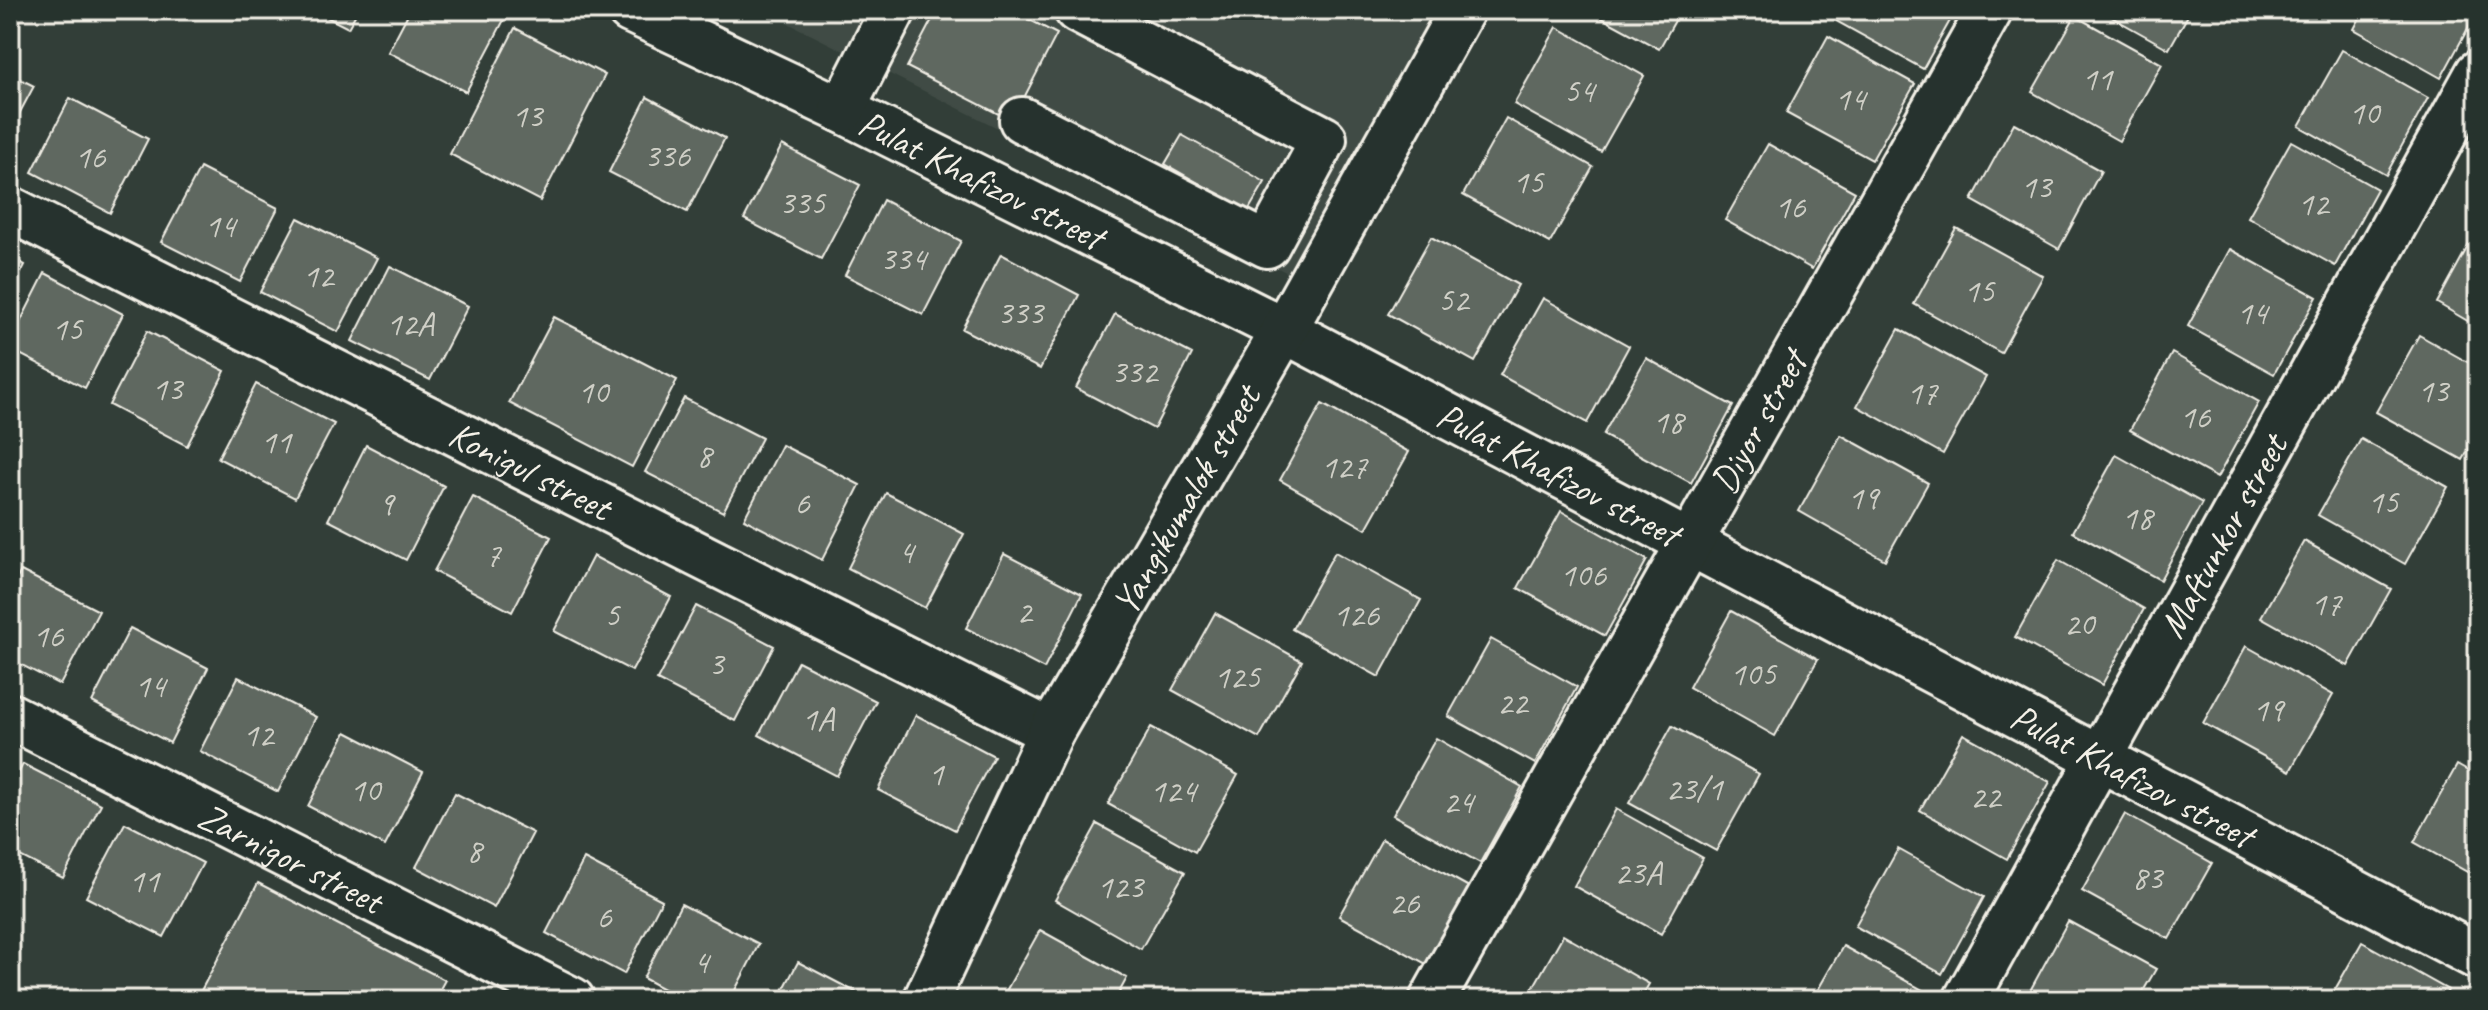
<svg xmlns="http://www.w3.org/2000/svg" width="2488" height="1010" viewBox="0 0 2488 1010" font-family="Caveat,sans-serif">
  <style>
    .built { fill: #404b44 }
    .building { fill: #5f6861; stroke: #f4f1e8; stroke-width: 2 }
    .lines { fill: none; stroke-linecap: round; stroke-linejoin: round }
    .minor-casing { stroke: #f4f1e8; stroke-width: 50 }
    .minor { stroke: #26332d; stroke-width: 44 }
    .labels { text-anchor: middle; stroke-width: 6; stroke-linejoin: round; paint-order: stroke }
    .number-label { font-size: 34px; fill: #cfcfc6 }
    .street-label { font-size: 38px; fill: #f4f1e8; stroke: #26332d }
  </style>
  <rect width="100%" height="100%" fill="#323e38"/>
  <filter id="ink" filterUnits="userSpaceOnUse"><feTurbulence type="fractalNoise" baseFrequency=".0125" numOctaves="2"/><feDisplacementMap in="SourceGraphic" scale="16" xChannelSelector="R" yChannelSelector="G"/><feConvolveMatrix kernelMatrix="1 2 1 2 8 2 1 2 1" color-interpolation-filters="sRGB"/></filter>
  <g filter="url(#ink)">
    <path class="built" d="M762,10h674l-146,264z"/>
    <g class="building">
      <path d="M313,10h45l-10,18z"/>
      <path d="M410,10h79l16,8 -39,74 -78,-40z"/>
      <path d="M937,10h74l46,24 -45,87 -105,-54z"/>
      <path d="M1587,10h94l-22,39z"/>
      <path d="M1843,10h113l-33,59 -87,-48z"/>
      <path d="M2099,10h92l-22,39z"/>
      <path d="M2364,10h114l-37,68 -87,-49z"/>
      <path d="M2075,16l87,48 -43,77 -87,-49z"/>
      <path d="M1557,27l87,49 -43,76 -87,-48z"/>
      <path d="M515,28l90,47 -65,126 -90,-47z"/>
      <path d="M1828,36l87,48 -43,76 -86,-47z"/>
      <path d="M2342,50l86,48 -42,77 -87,-49z"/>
      <path d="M10,74l24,12 -24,45z"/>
      <path d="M647,97l78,41 -38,74 -78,-40z"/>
      <path d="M70,98l78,41 -38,74 -78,-41z"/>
      <path d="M1506,118l87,49 -43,76 -87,-48z"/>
      <path d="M2014,123l87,48 -42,78 -87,-49z"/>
      <path d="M1182,135l83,47 -17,29 -83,-47z"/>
      <path d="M2291,141l86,48 -42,77 -87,-49z"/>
      <path d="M1768,144l87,48 -43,77 -87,-49z"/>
      <path d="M782,145l78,40 -39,74 -77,-40z"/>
      <path d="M200,168l78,40 -38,74 -79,-40z"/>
      <path d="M883,200l78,41 -38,74 -78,-40z"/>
      <path d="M298,218l79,40 -39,74 -78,-40z"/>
      <path d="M1956,228l87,48 -42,77 -87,-49z"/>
      <path d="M2478,228v99l-41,-24z"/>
      <path d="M1431,237l87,48 -43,77 -87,-48z"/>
      <path d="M2230,249l87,48 -43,77 -86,-48z"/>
      <path d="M1001,254l78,41 -39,74 -78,-40z"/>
      <path d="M10,257l15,8 -15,29z"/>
      <path d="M390,266l78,40 -38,74 -78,-39z"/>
      <path d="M45,273l78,41 -38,74 -75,-39v-7z"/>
      <path d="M1543,298l86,48 -42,77 -87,-48z"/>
      <path d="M1115,314l77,40 -38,75 -78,-41z"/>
      <path d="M554,317l123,63 -45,87 -123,-64z"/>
      <path d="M1899,329l87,48 -43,77 -86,-48z"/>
      <path d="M147,331l78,40 -38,75 -78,-41z"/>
      <path d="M2419,335l59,33v65l-15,27 -87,-48z"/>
      <path d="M2172,353l87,49 -42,76 -87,-48z"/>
      <path d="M1646,358l87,48 -42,77 -88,-48z"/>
      <path d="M256,384l78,40 -39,74 -77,-40z"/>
      <path d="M684,398l78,40 -39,74 -78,-40z"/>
      <path d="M1322,404l87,48 -43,77 -86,-49z"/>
      <path d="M1841,435l87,48 -43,77 -86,-49z"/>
      <path d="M2361,439l87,48 -43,77 -87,-49z"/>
      <path d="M366,445l78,41 -38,74 -78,-40z"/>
      <path d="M782,445l78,40 -38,75 -78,-41z"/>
      <path d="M2116,455l86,48 -42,77 -87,-48z"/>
      <path d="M886,493l78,41 -39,74 -77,-40z"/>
      <path d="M473,497l78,40 -39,75 -78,-41z"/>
      <path d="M1561,511l86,49 -42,76 -87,-48z"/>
      <path d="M2304,541l87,48 -43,77 -87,-49z"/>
      <path d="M1335,552l86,48 -42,77 -87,-48z"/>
      <path d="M1004,554l78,40 -38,75 -78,-41z"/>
      <path d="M593,556l78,41 -39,74 -78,-40z"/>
      <path d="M2058,560l86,49 -42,76 -87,-48z"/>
      <path d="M21,571l78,40 -39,74 -50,-26v-68z"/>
      <path d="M696,606l78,40 -39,75 -78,-41z"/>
      <path d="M1731,611l87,48 -43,77 -86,-49z"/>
      <path d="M1215,613l87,48 -43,77 -87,-48z"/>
      <path d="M130,628l78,40 -38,75 -78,-41z"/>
      <path d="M1491,639l86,48 -42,77 -87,-48z"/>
      <path d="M2246,646l87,49 -43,76 -87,-48z"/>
      <path d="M798,661l78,40 -39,75 -78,-41z"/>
      <path d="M238,677l78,40 -38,75 -78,-41z"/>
      <path d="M916,715l78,41 -39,74 -77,-40z"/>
      <path d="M1672,726l87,48 -43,77 -87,-48z"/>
      <path d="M1151,727l87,48 -43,77 -87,-48z"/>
      <path d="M346,732l77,40 -38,74 -77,-40z"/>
      <path d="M1963,734l87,48 -43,77 -87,-49z"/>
      <path d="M1436,738l86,49 -42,76 -87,-48z"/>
      <path d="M23,764l78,40 -38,74 -53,-27v-62z"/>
      <path d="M2457,765l21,12v101l-64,-36z"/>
      <path d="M455,793l78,40 -39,75 -78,-41z"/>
      <path d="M1616,809l87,49 -42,76 -87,-48z"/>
      <path d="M2125,814l87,49 -43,76 -87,-48z"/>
      <path d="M125,823l78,40 -39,74 -78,-40z"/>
      <path d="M1097,824l88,48 -44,77 -86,-49z"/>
      <path d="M1382,839l87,48 -43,77 -87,-48z"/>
      <path d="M1898,849l86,48 -42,77 -87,-48z"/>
      <path d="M584,859l78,41 -38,74 -78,-41z"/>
      <path d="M258,883l187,97 -11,20h-238z"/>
      <path d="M681,904l78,40 -29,56h-46l-41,-22z"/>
      <path d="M2068,921l88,48 -18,31h-108l-4,-2z"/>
      <path d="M1040,930l87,48 -12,22h-114z"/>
      <path d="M1563,935l86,49 -9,16h-114z"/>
      <path d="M2362,942l86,48 -5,10h-114z"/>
      <path d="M1843,946l87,48 -4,6h-114z"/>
      <path d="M798,962l73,38h-93z"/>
    </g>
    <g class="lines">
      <g class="minor-casing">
        <g id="minor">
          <path id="s1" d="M630,10l212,100 442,220 1194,627"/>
          <path d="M842,110l51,-100"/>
          <path d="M1022,120l245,125 57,-106 -247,-129"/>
          <path id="s2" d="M10,209l1041,523"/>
          <path id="s3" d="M10,716l562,284"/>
          <path id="s4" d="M926,1000l125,-268 233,-402 178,-320"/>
          <path id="s5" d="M1432,1000l558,-990"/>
          <path id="s6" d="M1966,1000l512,-927"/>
        </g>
      </g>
      <use href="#minor" class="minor"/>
    </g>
  </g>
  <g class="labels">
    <g class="number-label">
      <text x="2097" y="90">11</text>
      <text x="1579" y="102">54</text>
      <text x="1850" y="110">14</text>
      <text x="2364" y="124">10</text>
      <text x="527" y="127">13</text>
      <text x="667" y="167">336</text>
      <text x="90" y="168">16</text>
      <text x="1528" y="193">15</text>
      <text x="2036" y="198">13</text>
      <text x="802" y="214">335</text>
      <text x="2313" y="215">12</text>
      <text x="1790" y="218">16</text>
      <text x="220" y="237">14</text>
      <text x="903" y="270">334</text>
      <text x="318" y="287">12</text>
      <text x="1979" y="302">15</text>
      <text x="1453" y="311">52</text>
      <text x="1020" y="324">333</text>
      <text x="2252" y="324">14</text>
      <text x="410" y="335">12A</text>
      <text x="67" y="340">15</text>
      <text x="1134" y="383">332</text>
      <text x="167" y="400">13</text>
      <text x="2433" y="402">13</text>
      <text x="593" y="403">10</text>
      <text x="1922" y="404">17</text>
      <text x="2195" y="428">16</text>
      <text x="1668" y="433">18</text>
      <text x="276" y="453">11</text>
      <text x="704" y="467">8</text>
      <text x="1344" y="478">127</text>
      <text x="1863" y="509">19</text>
      <text x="2383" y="513">15</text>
      <text x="802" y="514">6</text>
      <text x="386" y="515">9</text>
      <text x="2137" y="529">18</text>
      <text x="906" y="563">4</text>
      <text x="493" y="566">7</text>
      <text x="1583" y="586">106</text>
      <text x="2326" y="615">17</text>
      <text x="1024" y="623">2</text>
      <text x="612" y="626">5</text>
      <text x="1356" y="626">126</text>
      <text x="2079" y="635">20</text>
      <text x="48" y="647">16</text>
      <text x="716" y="675">3</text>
      <text x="1753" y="685">105</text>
      <text x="1237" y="688">125</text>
      <text x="150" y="697">14</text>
      <text x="1512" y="714">22</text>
      <text x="2268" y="721">19</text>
      <text x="818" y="730">1A</text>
      <text x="258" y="746">12</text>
      <text x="936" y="785">1</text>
      <text x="1694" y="800">23/1</text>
      <text x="365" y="801">10</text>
      <text x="1173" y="802">124</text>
      <text x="1985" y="808">22</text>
      <text x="1458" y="813">24</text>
      <text x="474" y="862">8</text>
      <text x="1638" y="884">23A</text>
      <text x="2147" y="889">83</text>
      <text x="144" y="892">11</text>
      <text x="1120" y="898">123</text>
      <text x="1404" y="914">26</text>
      <text x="604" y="928">6</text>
      <text x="701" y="973">4</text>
    </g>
    <g class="street-label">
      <text dy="13" stroke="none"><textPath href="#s1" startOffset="390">Pulat Khafizov street</textPath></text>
      <text dy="13" stroke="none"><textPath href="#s5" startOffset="664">Diyor street</textPath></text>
      <text dy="13" stroke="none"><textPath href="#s2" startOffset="582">Konigul street</textPath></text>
      <text dy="13" stroke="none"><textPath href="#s1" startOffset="1038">Pulat Khafizov street</textPath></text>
      <text dy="13" stroke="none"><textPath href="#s4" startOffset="564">Yangikumalok street</textPath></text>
      <text dy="13" stroke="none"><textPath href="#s6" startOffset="530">Maftunkor street</textPath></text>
      <text dy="13" stroke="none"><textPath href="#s1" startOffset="1686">Pulat Khafizov street</textPath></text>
      <text dy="13" stroke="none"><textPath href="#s3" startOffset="314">Zarnigor street</textPath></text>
    </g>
  </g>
  <rect width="2488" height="1010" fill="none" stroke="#26332d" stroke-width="40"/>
  <rect x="20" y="20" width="2448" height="970" fill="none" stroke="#f4f1e8" stroke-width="3" filter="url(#ink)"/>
</svg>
